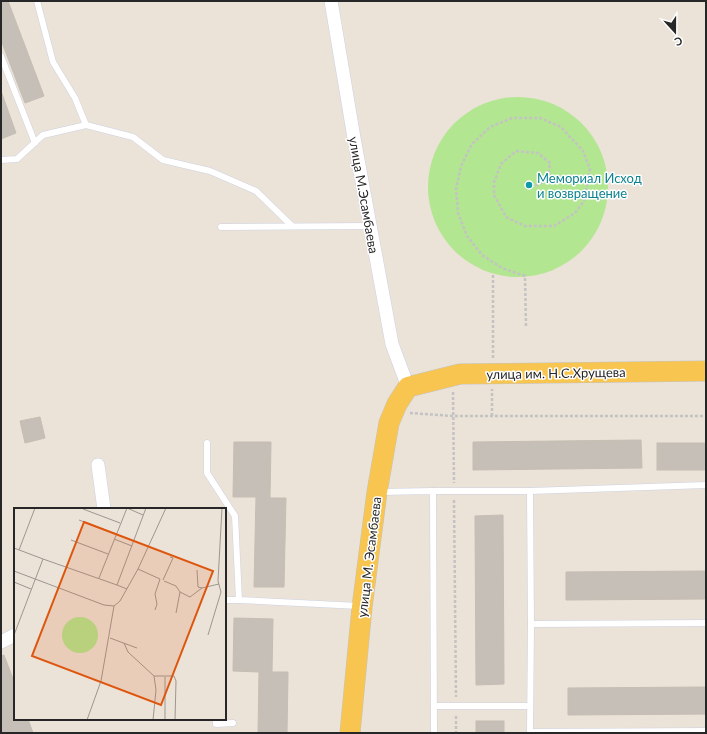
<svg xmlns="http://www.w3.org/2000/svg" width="707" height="734" viewBox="0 0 707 734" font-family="Lato,sans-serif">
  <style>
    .green { fill: #b3e690 }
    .building { fill: #c6bfb8; stroke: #c6beb2 }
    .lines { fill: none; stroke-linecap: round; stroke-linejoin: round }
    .service-casing { stroke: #cdd2e2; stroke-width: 7 }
    .minor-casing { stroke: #cdd2e2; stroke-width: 14 }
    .primary-casing { stroke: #c3c3c3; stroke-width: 21 }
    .path { stroke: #c3c3c3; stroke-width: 2.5; stroke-dasharray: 3 2; stroke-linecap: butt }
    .service { stroke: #fff; stroke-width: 6 }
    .minor { stroke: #fff; stroke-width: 13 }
    .primary { stroke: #f8c650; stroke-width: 20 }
    .culture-dot { fill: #0f9aa8; stroke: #fff; stroke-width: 1.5 }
    .labels { text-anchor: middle; stroke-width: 3; stroke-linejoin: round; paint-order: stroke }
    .culture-label { font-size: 13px; fill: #0d838f; stroke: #fff; text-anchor: start }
    .street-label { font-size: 13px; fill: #272727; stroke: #fff }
    .inset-road { fill: none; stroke: #9d9791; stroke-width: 1 }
    .view { fill: #de560d; fill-opacity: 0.15; stroke: #de560d; stroke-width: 2 }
    .inset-edge { fill: none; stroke: #272727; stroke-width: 2 }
  </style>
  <rect width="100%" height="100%" fill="#ebe2d8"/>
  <circle class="green" cx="518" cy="187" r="90"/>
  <g class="building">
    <path d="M1,1h7l36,95 -19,7 -24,-63z"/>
    <path d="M1,91l15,42 -15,6z"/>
    <path d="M40,417l5,21 -20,5 -5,-22z"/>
    <path d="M641,440l1,28 -169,2v-28z"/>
    <path d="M234,442h37l-1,56h16l-2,89h-30l2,-90h-23z"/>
    <rect x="657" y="443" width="49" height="27"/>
    <path d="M503,515l1,169 -28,1 -1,-169z"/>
    <path d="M706,571v28l-140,1v-28z"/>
    <path d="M234,618l39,1 -1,53h16l-1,61h-29l1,-61 -26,-1z"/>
    <path d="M4,655l11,29v35h13l5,14h-30l-2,-6v-71z"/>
    <path d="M706,687v27l-138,1v-27z"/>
    <rect x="476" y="721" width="28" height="12"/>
  </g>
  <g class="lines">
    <g class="service-casing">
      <g id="service">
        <path d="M37,1l16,61 22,36 11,27"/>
        <path d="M1,56l34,87"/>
        <path d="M1,160l16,-1 26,-24 43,-10 47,12 30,23 47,11 46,20 36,35"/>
        <path d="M221,227l149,-1"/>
        <path d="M207,443v30l28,43 4,84 120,6"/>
        <path d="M433,491h97l176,-6"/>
        <path d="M380,492l53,-1 1,242"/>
        <path d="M225,600h14"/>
        <path d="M531,624l175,-1"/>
        <path d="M434,706h96"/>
        <path d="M216,719v5l17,-1"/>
        <path d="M530,732l176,-1"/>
        <path d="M530,733l1,-109 -1,-133"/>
      </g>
    </g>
    <g class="minor-casing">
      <g id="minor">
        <path d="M331,1l23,137 38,206 16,43"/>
        <path d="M98,465l6,44"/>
        <path d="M1,642l14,-7"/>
      </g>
    </g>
    <g class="primary-casing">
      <path id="primary" d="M350,733l12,-126 15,-115 12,-69 8,-19 11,-17 52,-13 246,-3"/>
    </g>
    <g class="path">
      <path d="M526,326l-1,-50 -23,-8 -20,-13 -15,-19 -9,-23 -2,-24 5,-23 11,-22 18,-17 22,-9h28l21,9 22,24 7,18 -6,32 -9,12 -21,13h-29l-19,-9 -12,-22v-13l7,-18 15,-13 22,2 12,10 -2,15 -10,7h-9"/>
      <path d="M493,358v-83"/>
      <path d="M453,392l1,91"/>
      <path d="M410,413l43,3h253"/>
      <path d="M492,416v-27"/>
      <path d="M454,500l2,197"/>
      <path d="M456,716v17"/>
    </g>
    <use href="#service" class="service"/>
    <use href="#minor" class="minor"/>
    <use href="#primary" class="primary"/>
  </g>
  <circle class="culture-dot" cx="529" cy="185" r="4"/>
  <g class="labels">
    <g class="culture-label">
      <text x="537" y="183">Мемориал Исход<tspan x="537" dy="15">и возвращение</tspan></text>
    </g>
    <g class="street-label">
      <text transform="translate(364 195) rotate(80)" y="5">улица М.Эсамбаева</text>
      <text transform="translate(556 373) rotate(-1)" y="5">улица им. Н.С.Хрущева</text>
      <text transform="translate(369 557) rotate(-83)" y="5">улица М. Эсамбаева</text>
    </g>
  </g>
  <g transform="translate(14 508)">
    <rect width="212" height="212" fill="#ebe2d8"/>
    <path d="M48 127a18 18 0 1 1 36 0a18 18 0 1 1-36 0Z" fill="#b3e690"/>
    <path class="inset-road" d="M113,0l16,7M69,1l37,14M65,12l37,14M100,31l18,7M57,32l37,14M0,40l29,11M5,42l16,-42M124,61l22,10 -5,15 2,10 -2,6M183,62l1,17 4,1M0,63l90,34 10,1 6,-5 18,-32 28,-61M85,70l28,-70M149,72l10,-22 -3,-1M150,73l12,5 4,6 -4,21M0,74l17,7M113,81l-10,-4 29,-77M166,84l10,5 12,-9 17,-4M0,127l29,-76 74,26M194,127l13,-43 -3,-11 4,-73M96,130l27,10M110,135l4,9 26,24h20l2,5 -1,39M151,169v43M73,212l14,-39 13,-75M139,212l3,-30 -2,-14"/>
    <path class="view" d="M70,14l129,49 -52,134 -129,-49z"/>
    <rect width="212" height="212" class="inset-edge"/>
  </g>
  <rect width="707" height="734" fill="none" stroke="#272727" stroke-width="4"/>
  <g transform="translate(675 32) rotate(159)" stroke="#ffffff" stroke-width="3" paint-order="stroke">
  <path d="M0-3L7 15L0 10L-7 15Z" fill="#272727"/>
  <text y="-6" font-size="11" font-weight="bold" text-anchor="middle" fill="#272727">С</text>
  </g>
</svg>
